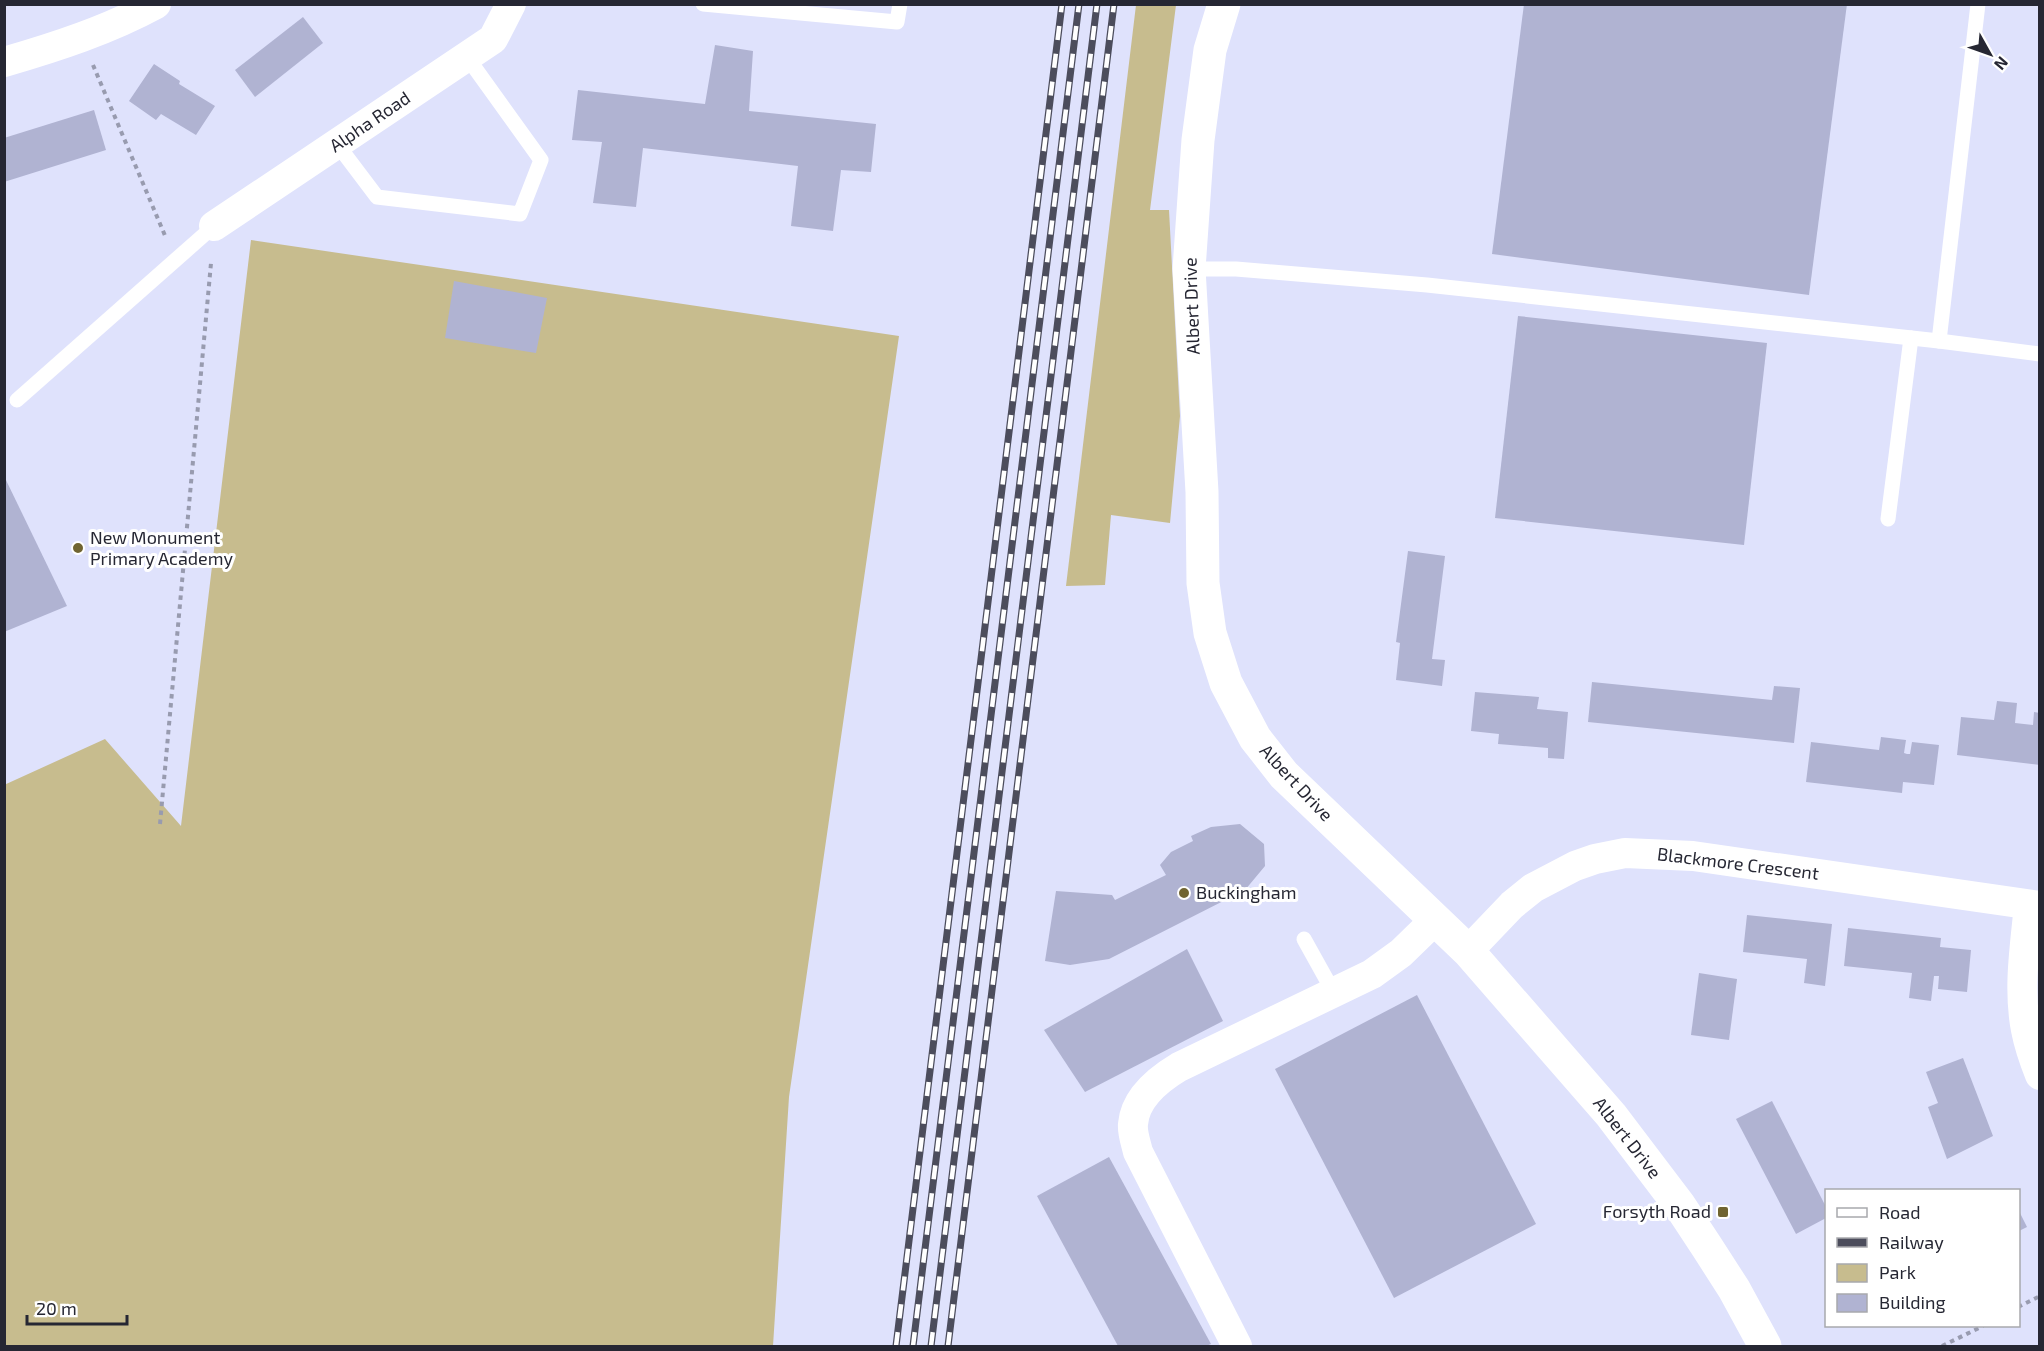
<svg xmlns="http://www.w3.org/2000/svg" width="2044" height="1351" viewBox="0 0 2044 1351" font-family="'Exo 2',sans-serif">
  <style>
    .green { fill: #c7bc8e }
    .building { fill: #b0b3d2 }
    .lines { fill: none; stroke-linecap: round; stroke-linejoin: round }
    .path { stroke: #989baf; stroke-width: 4; stroke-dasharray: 4.5 4.5; stroke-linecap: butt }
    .service { stroke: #fff; stroke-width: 15 }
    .minor { stroke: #fff; stroke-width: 30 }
    .tertiary { stroke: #fff; stroke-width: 33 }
    .rail-casing { stroke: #4c4d5c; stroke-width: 7 }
    .rail { stroke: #fff; stroke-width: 4.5; stroke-dasharray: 14; stroke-linecap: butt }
    .poi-dot { fill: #706431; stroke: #fff; stroke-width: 2 }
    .labels { text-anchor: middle; stroke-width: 6; stroke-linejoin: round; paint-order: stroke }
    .street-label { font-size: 18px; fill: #262733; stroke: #fff }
    .poi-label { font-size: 18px; fill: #262733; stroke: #fff; text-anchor: start }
  </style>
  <rect width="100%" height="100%" fill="#dfe2fc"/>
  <g class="green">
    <path d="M1136,5h40l-26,205h19l11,206 -10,107 -59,-8 -6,70 -39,1z"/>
    <path d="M251,240l648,96 -110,761 -16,249h-768l-1,-561 101,-46 76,87z"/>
  </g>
  <g class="building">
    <path d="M1524,4h323l-38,291 -317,-41z"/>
    <path d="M303,17l20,26 -68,54 -20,-27z"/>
    <path d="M715,45l38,6 -4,60 127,13 -5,48 -30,-2 -8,61 -42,-5 7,-60 -155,-18 -7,59 -43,-4 9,-61 -30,-2 6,-50 127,14z"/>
    <path d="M154,64l26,17 -1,3 36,22 -19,29 -35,-21 -5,6 -27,-19z"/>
    <path d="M94,110l12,40 -102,32v-44z"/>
    <path d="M454,281l93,17 -11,55 -91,-15z"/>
    <path d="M1518,316l249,27 -23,202 -249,-27z"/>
    <path d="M4,476l63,130 -63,26z"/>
    <path d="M1408,551l37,5 -13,103 13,1 -3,26 -46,-6 4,-37 -4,-1z"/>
    <path d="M1592,682l180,18 2,-14 26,2 -6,55 -206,-21z"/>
    <path d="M1475,692l64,5 -2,12 31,3 -4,47 -16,-1v-10l-50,-4 1,-10 -28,-3z"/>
    <path d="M1997,701l20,2 -2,20 18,2 1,-13 6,1v52l-83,-10 4,-38 33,3z"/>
    <path d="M1881,737l25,3 -2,13 3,1h3l2,-12 27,3 -5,40 -31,-3 -1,11 -96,-11 5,-40 68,8z"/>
    <path d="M1240,824l24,20 1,22 -20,24 -136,69 -39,6 -25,-4 11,-70 56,4 3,5 51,-25 -6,-10 11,-13 22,-11 -2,-5 20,-9z"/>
    <path d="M1747,915l85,9 -7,62 -21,-3 3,-24 -64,-7z"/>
    <path d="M1848,928l93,10 -1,9 31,3 -4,42 -29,-3 1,-13h-5l-3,25 -22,-3 3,-25 -68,-7z"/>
    <path d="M1187,949l36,72 -138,71 -41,-62z"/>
    <path d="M1699,973l38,6 -8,61 -38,-5z"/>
    <path d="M1417,995l119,229 -142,74 -119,-229z"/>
    <path d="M1963,1058l30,78 -46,23 -19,-52 10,-4 -12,-31z"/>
    <path d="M1772,1101l54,106v11l-30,16 -60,-115z"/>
    <path d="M1109,1157l102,187 -5,2h-88l-81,-150z"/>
    <path d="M2019,1211l8,16 -8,4z"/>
  </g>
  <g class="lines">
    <g class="path">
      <path d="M93,65l73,173"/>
      <path d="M160,824l51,-561"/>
      <path d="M2018,1307l22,-11"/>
      <path d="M1942,1346l41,-20"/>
    </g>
    <g class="service">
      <path d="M703,4l194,18 3,-18"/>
      <path d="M337,144l40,53 143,17 21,-54 -74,-103"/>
      <path d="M1189,269h47l191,16 512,56 101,13"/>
      <path d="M1939,341l39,-337"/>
      <path d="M17,400l197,-174"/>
      <path d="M1888,519l23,-181"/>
      <path d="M1304,939l30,54"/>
    </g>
    <g class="minor">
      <path d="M4,62c52,-15 104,-32 152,-58"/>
      <path d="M214,226l279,-187 18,-35"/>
      <path d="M2029,905c-4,41 -11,84 -3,125 3,16 8,30 14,45"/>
      <path d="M1468,951l44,-46 21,-17 42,-22 20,-7 30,-6 68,3 347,50"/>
      <path d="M1237,1346l-99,-194c-2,-9 -6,-19 -5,-28 2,-26 26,-45 46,-57l193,-93 29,-21 35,-34"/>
    </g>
    <path class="tertiary" d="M1224,4l-14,46 -12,90 -9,129 13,223 1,91 7,50 16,50 29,55 29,37 184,176 143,164 69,91 27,41 27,42 31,57"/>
    <g class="rail-casing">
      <g id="rail">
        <path d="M896,1346l166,-1342"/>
        <path d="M913,1346l166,-1342"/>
        <path d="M931,1346l166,-1342"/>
        <path d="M948,1346l166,-1342"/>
      </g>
    </g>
    <use href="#rail" class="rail"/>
  </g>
  <g class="poi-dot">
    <circle cx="78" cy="548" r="6"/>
    <circle cx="1184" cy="893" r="6"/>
    <rect x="1717" y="1206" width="12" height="12" rx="3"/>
  </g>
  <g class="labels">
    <g class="street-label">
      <text transform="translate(370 122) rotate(-34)" y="6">Alpha Road</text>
      <text transform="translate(1192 306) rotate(-92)" y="6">Albert Drive</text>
      <text transform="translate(1296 783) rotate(47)" y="6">Albert Drive</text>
      <text transform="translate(1738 864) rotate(7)" y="6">Blackmore Crescent</text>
      <text transform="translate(1627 1138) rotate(52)" y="6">Albert Drive</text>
    </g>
    <g class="poi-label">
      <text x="90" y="544">New Monument<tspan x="90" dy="21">Primary Academy</tspan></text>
      <text x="1196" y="899">Buckingham</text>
      <text x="1711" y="1218" text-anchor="end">Forsyth Road</text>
    </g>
  </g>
  <rect width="2044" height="1351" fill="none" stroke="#262733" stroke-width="12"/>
  <rect x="1825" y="1189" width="195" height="138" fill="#ffffff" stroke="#a8a9ad" stroke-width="1.5"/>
  <rect x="1837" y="1208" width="30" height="9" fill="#ffffff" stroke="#a8a9ad" stroke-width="1.5"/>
  <text x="1879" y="1219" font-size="18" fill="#262733">Road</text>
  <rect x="1837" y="1238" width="30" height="9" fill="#4c4d5c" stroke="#a8a9ad" stroke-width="1.5"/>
  <text x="1879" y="1249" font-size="18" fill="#262733">Railway</text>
  <rect x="1837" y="1264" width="30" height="18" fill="#c7bc8e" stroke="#a8a9ad" stroke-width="1.5"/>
  <text x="1879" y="1279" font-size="18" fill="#262733">Park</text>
  <rect x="1837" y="1294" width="30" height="18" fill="#b0b3d2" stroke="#a8a9ad" stroke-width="1.5"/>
  <text x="1879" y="1309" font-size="18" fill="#262733">Building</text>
  <g transform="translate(1990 54) rotate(130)" stroke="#ffffff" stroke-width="4.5" paint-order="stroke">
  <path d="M0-4.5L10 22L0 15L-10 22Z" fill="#262733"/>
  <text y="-9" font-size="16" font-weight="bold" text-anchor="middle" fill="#262733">N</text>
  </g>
  <path d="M27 1315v9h100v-9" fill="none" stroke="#262733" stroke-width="3"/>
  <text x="36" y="1315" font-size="18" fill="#262733" stroke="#ffffff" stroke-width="4.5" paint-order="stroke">20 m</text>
</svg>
